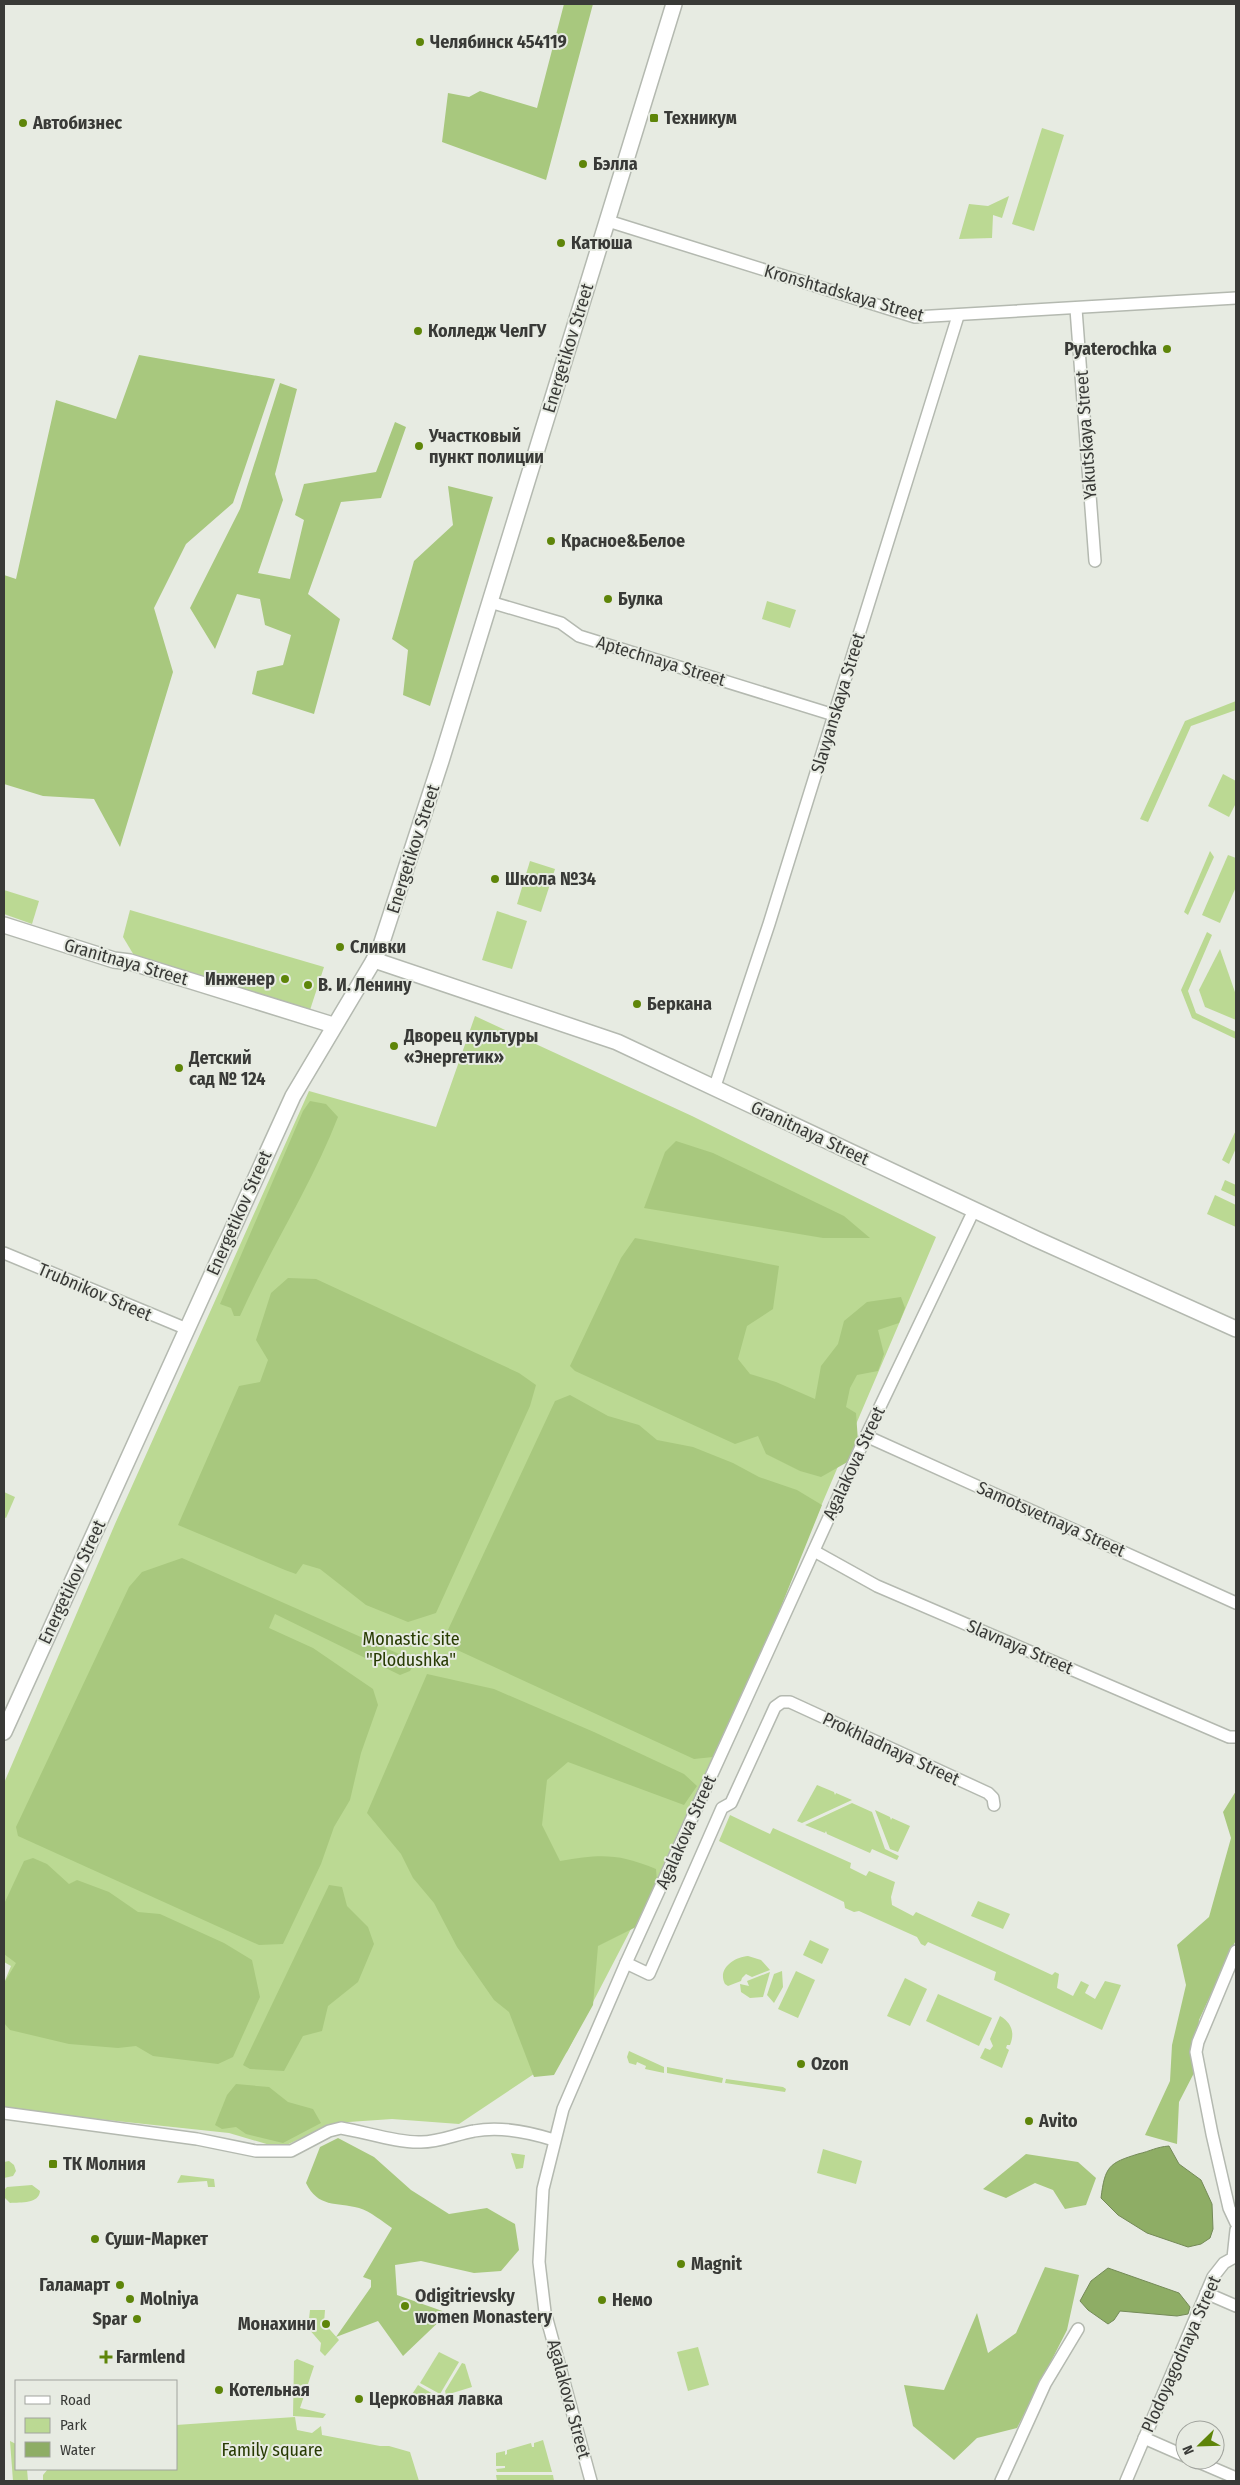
<svg xmlns="http://www.w3.org/2000/svg" width="1240" height="2485" viewBox="0 0 1240 2485" font-family="'Fira Sans Condensed',sans-serif">
  <style>
    .green { fill: #bbd993 }
    .forest { fill: #a8c87e }
    .water { fill: #8ead65; stroke: #748a57 }
    .lines { fill: none; stroke-linecap: round; stroke-linejoin: round }
    .minor-casing { stroke: #b4b9b0; stroke-width: 14 }
    .tertiary-casing { stroke: #b4b9b0; stroke-width: 18 }
    .minor { stroke: #fff; stroke-width: 11 }
    .tertiary { stroke: #fff; stroke-width: 15 }
    .poi-dot { fill: #5e8509; stroke: #e7ebe2; stroke-width: 2 }
    .labels { text-anchor: middle; stroke-width: 4; stroke-linejoin: round; paint-order: stroke }
    .poi-label { font-size: 18px; font-weight: bold; fill: #393a37; stroke: #e7ebe2; text-anchor: start }
    .street-label { font-size: 18px; fill: #393a37; stroke: #e7ebe2 }
    .park-label { font-size: 18px; fill: #283b03; stroke: #e7ebe2 }
  </style>
  <rect width="100%" height="100%" fill="#e7ebe2"/>
  <g class="green">
    <path d="M1042,128l22,7 -30,96 -22,-7z"/>
    <path d="M1009,196l-7,22 -9,-3 -1,23 -33,1 10,-35 19,2z"/>
    <path d="M767,601l29,9 -6,18 -28,-9z"/>
    <path d="M1236,701v9l-45,16 -43,96 -8,-3 45,-98z"/>
    <path d="M1223,774l13,7v22l-7,14 -21,-11z"/>
    <path d="M1210,851l4,6 -26,58 -4,-3z"/>
    <path d="M1228,855l8,3v29l-16,36 -18,-8z"/>
    <path d="M530,861l25,8 -14,43 -24,-8z"/>
    <path d="M4,890l35,11 -7,23 -28,-10z"/>
    <path d="M130,910l194,57 -14,43 -175,-53 -12,-20z"/>
    <path d="M497,911l30,10 -15,48 -30,-9z"/>
    <path d="M1207,932l5,3 -24,56 8,22 40,19v7l-44,-21 -11,-28z"/>
    <path d="M1220,949l16,46v25l-31,-13 -6,-17z"/>
    <path d="M475,1016l217,100 244,121 -252,590 -117,225 -108,72 -67,-5 -58,4 -54,25 -51,-15 -225,-24v-126l7,-17 -7,-4v-179l111,-259 194,-433 127,36z"/>
    <path d="M1236,1130v18l-7,16 -7,-4z"/>
    <path d="M1225,1180l11,5v12l-15,-7z"/>
    <path d="M1215,1195l21,10v22l-29,-13z"/>
    <path d="M4,1492l11,5 -9,21 -2,-1z"/>
    <path d="M817,1785l17,7 1,3 1,-2 16,7 -50,23 -5,-2z"/>
    <path d="M852,1803l20,9 13,37 14,7 -2,4 -25,-11 -2,4 -43,-19 -1,-3 -1,2 -20,-8z"/>
    <path d="M875,1810l15,7 1,3 1,-2 18,8 -12,26 -8,-3z"/>
    <path d="M730,1815l40,19 3,-6 78,35 -1,5 16,8 3,-5 26,11 -4,15 1,8 21,11 3,-4 136,63 3,-3 4,2 -2,14 16,8 8,-15 8,4 -4,8 10,6 10,-18 16,4 -19,45 -108,-50 2,-8 -68,-30 -3,4 -4,-2 -4,-7 -58,-26 -5,1 -9,-4 -1,-6 -125,-61z"/>
    <path d="M978,1901l32,13 -7,15 -32,-13z"/>
    <path d="M810,1940l19,9 -7,15 -19,-9z"/>
    <path d="M748,1956l13,4 9,10 -18,7 -6,-3 -4,4 -1,3 -13,5 -3,-2c-8,-15 9,-27 23,-28z"/>
    <path d="M782,1971l1,16 -9,16 -7,-8 7,-21z"/>
    <path d="M796,1971l19,9 -17,38 -20,-9z"/>
    <path d="M770,1972l-7,25 -13,1 -9,-6 -1,-8 9,2 -2,-5z"/>
    <path d="M905,1978l22,11 -17,37 -23,-10z"/>
    <path d="M938,1994l54,24 -13,28 -53,-25z"/>
    <path d="M1000,2016c12,7 15,17 10,29h-3l-1,3 3,2 -7,18 -22,-10 5,-10 5,2 3,-4 -3,-7z"/>
    <path d="M629,2051l35,16v6l-19,-4 1,-3 -9,-4 -1,3 -7,-2 -2,-6z"/>
    <path d="M667,2067l56,11 -1,5 -55,-10z"/>
    <path d="M726,2079l57,8 3,2 -1,3 -60,-9z"/>
    <path d="M823,2149l39,12 -6,23 -39,-11z"/>
    <path d="M511,2153l14,2 -2,13 -7,1z"/>
    <path d="M9,2161l5,4 2,6 -3,5 -9,2v-16z"/>
    <path d="M181,2175l33,4 1,8h-7l-1,-6 -30,2z"/>
    <path d="M32,2185l8,6c-1,13 -19,11 -30,12l-6,-6v-7l3,-3z"/>
    <path d="M310,2310h15l-1,13 15,17 -14,16 -5,-5 1,-8 -13,-15z"/>
    <path d="M698,2347l11,38 -21,6 -11,-39z"/>
    <path d="M439,2352l20,10 -19,32 -20,-11z"/>
    <path d="M297,2359l17,7 -14,42 26,6 -3,4 -30,-2 1,-55z"/>
    <path d="M462,2363l3,1 7,23 -26,8 -1,-4z"/>
    <path d="M418,2385l15,9 2,5 -24,6 -2,-6z"/>
    <path d="M295,2417l2,13 15,3 9,-7 1,9 58,11h9l21,6 9,29 -376,-1v-5l5,-6h128v-44z"/>
    <path d="M543,2440l9,32h-55l-1,-3 9,-1v-2h-9v-13l9,-2v4l2,-1v-4l24,-7 1,4h2v-4z"/>
    <path d="M10,2441l6,3v25h11l1,12h-15z"/>
    <path d="M496,2475h57l1,6h-57z"/>
  </g>
  <g class="forest">
    <path d="M564,4h29l-47,176 -104,-38 6,-49 21,4 11,-6 57,17z"/>
    <path d="M139,355l136,24 -42,124 -47,41 -32,64 19,64 -53,175 -26,-48 -51,-3 -39,-12v-209l12,4 40,-179 60,19z"/>
    <path d="M280,383l17,6 -22,85 8,26 -25,73 32,6 14,-59 -9,-5 9,-31 72,-12 19,-50 11,5 -25,71 -40,4 -33,92 32,25 -26,95 -62,-20 5,-23 26,-6 8,-30 -26,-10 -5,-26 -23,-5 -22,55 -25,-41 50,-99z"/>
    <path d="M448,486l45,11 -63,209 -27,-11 5,-45 -16,-11 22,-78 39,-36z"/>
    <path d="M310,1101l16,3 12,13c-27,69 -68,132 -98,199h-6l-3,-8 -11,-4 83,-193z"/>
    <path d="M676,1141l37,12 131,63 26,22h-47l-179,-30 21,-56z"/>
    <path d="M635,1238l144,28 -6,43 -26,17 -9,33 12,15 26,8 39,17 6,-33 17,-22 6,-23 23,-19 34,-5 4,11 -6,15 -21,7 6,24 -6,17 -21,4 -7,13 -4,19 10,6 2,28 -7,19 -30,17 -21,-6 -34,-17 -8,-18 -23,8 -160,-73 -5,-5 51,-108z"/>
    <path d="M288,1278l28,1 203,94 17,12 -6,21 -94,207 -28,9 -42,-17 -46,-36 -17,-5 -7,10 -11,-4 -107,-45 61,-139 21,-4 8,-22 -12,-20 15,-47z"/>
    <path d="M570,1395l38,21 31,9 18,15 36,7 40,16 26,14 38,13 25,15 -58,144 -51,108 -19,2 -239,-110 -8,-17 108,-231z"/>
    <path d="M182,1558l224,99 8,7 -4,7 -10,4 -125,-61 -6,14 44,20 60,41 5,16 -17,48 -11,47 -16,27 -13,37 -38,80 -24,1 -241,-109 -2,-9 113,-240 13,-15z"/>
    <path d="M427,1674l67,15 100,43 90,42 13,12 -13,19 -116,-43 -21,18 -5,45 18,36c40,-7 58,-8 96,8l1,13 -17,43 -42,21 -5,59 -39,70 -20,2 -25,-65 -15,-12 -37,-53 -23,-44 -21,-25 -12,-24 -34,-41z"/>
    <path d="M1236,1791v149l-37,80 -5,53 -15,29 -2,42 -32,-9 25,-54 2,-36 14,-60 -9,-40 32,-28 22,-79 -8,-26z"/>
    <path d="M33,1858l14,6 22,20 8,-4 32,12 29,20 22,2 64,29 28,17 8,37 -27,60 -15,7 -65,-8 -17,-10 -18,2 -49,-4 -59,-14 -6,-7v-40l12,-20 -12,-9v-50l20,-43z"/>
    <path d="M329,1885l13,2 5,19 21,21 6,17 -16,38 -30,24 -6,25 -19,5 -19,35 -34,-2 -7,-4z"/>
    <path d="M236,2084l33,3 19,15 25,7 8,14 -38,20 -37,-9 -10,-7 -14,2 -7,-4 12,-30z"/>
    <path d="M338,2138l36,19 37,33 38,24 38,-6 28,16 4,26 -18,21 -27,2 -53,-12 -26,4 2,30 51,18 -45,43 -25,-35 -42,16 35,-50v-7l-8,-3 29,-49c-9,-6 -22,-17 -33,-20 -23,-6 -41,0 -53,-25l14,-36z"/>
    <path d="M1026,2154l52,8 18,16 -10,27 -21,4 -12,-19 -18,-7 -29,15 -23,-9z"/>
    <path d="M1045,2267l34,8 -12,55 -50,98 -40,10 -23,22 -41,-34 -9,-41 40,5 33,-77 11,40 28,-20z"/>
  </g>
  <g class="water">
    <path d="M1169,2146l10,18 22,16 11,24 1,25 -3,9 -9,6 -13,3 -41,-14 -29,-18 -17,-17c4,-32 8,-35 37,-44 13,-3 18,-7 31,-8z"/>
    <path d="M1108,2268l71,25 11,14 -2,7 -11,2 -57,-5 -6,9 -6,4 -20,-14 -8,-9 11,-20z"/>
  </g>
  <g class="lines">
    <g class="minor-casing">
      <g id="minor">
        <path d="M608,221l307,96 321,-19"/>
        <path d="M1076,309l19,252"/>
        <path d="M490,602l71,21 18,13 255,79"/>
        <path d="M714,1089l55,-165 189,-608"/>
        <path d="M4,1253l183,76"/>
        <path d="M866,1436l370,167"/>
        <path d="M814,1551l63,35 352,151h7"/>
        <path d="M1236,1951l-38,91 -2,10 16,82 17,74 7,15"/>
        <path d="M626,1963l23,11 73,-166 9,-5 44,-96 7,-5h8l198,91 5,5 1,7"/>
        <path d="M4,2113l193,26 59,12h35l38,-20 12,-3c25,4 56,15 80,14 19,0 35,-8 53,-11 26,-5 55,1 80,9"/>
        <path d="M1206,2293l30,13"/>
        <path d="M1144,2438l41,18"/>
        <path d="M1194,2460l42,18"/>
        <path d="M591,2481l-46,-169 -6,-50 4,-73 20,-80 63,-146 240,-527 108,-226"/>
        <path d="M1001,2481l44,-97 33,-55"/>
        <path d="M1126,2481l87,-204 11,-14 9,-5 3,-28"/>
      </g>
    </g>
    <g class="tertiary-casing">
      <g id="tertiary">
        <path d="M4,925l110,35 16,2 203,63"/>
        <path d="M374,960l243,82 419,197 200,90"/>
        <path d="M4,1732l289,-636 81,-136 7,-15 60,-184 233,-757"/>
      </g>
    </g>
    <use href="#minor" class="minor"/>
    <use href="#tertiary" class="tertiary"/>
  </g>
  <g class="poi-dot">
    <circle cx="420" cy="42" r="5"/>
    <rect x="649" y="113" width="10" height="10" rx="2.5"/>
    <circle cx="23" cy="123" r="5"/>
    <circle cx="583" cy="164" r="5"/>
    <circle cx="561" cy="243" r="5"/>
    <circle cx="418" cy="331" r="5"/>
    <circle cx="1167" cy="349" r="5"/>
    <circle cx="419" cy="446" r="5"/>
    <circle cx="551" cy="541" r="5"/>
    <circle cx="608" cy="599" r="5"/>
    <circle cx="495" cy="879" r="5"/>
    <circle cx="340" cy="947" r="5"/>
    <circle cx="285" cy="979" r="5"/>
    <circle cx="308" cy="985" r="5"/>
    <circle cx="637" cy="1004" r="5"/>
    <circle cx="394" cy="1046" r="5"/>
    <circle cx="179" cy="1068" r="5"/>
    <circle cx="801" cy="2064" r="5"/>
    <circle cx="1029" cy="2121" r="5"/>
    <rect x="48" y="2159" width="10" height="10" rx="2.5"/>
    <circle cx="95" cy="2239" r="5"/>
    <circle cx="681" cy="2264" r="5"/>
    <circle cx="120" cy="2285" r="5"/>
    <circle cx="130" cy="2299" r="5"/>
    <circle cx="602" cy="2300" r="5"/>
    <circle cx="405" cy="2306" r="5"/>
    <circle cx="137" cy="2319" r="5"/>
    <circle cx="326" cy="2324" r="5"/>
    <path d="M103.5 2349.5h5v5h5v5h-5v5h-5v-5h-5v-5h5z"/>
    <circle cx="219" cy="2390" r="5"/>
    <circle cx="359" cy="2399" r="5"/>
  </g>
  <g class="labels">
    <g class="poi-label">
      <text x="430" y="48">Челябинск 454119</text>
      <text x="664" y="124">Техникум</text>
      <text x="33" y="129">Автобизнес</text>
      <text x="593" y="170">Бэлла</text>
      <text x="571" y="249">Катюша</text>
      <text x="428" y="337">Колледж ЧелГУ</text>
      <text x="1157" y="355" text-anchor="end">Pyaterochka</text>
      <text x="429" y="442">Участковый<tspan x="429" dy="21">пункт полиции</tspan></text>
      <text x="561" y="547">Красное&amp;Белое</text>
      <text x="618" y="605">Булка</text>
      <text x="505" y="885">Школа №34</text>
      <text x="350" y="953">Сливки</text>
      <text x="275" y="985" text-anchor="end">Инженер</text>
      <text x="318" y="991">В. И. Ленину</text>
      <text x="647" y="1010">Беркана</text>
      <text x="404" y="1042">Дворец культуры<tspan x="404" dy="21">«Энергетик»</tspan></text>
      <text x="189" y="1064">Детский<tspan x="189" dy="21">сад № 124</tspan></text>
      <text x="811" y="2070">Ozon</text>
      <text x="1039" y="2127">Avito</text>
      <text x="63" y="2170">ТК Молния</text>
      <text x="105" y="2245">Суши-Маркет</text>
      <text x="691" y="2270">Magnit</text>
      <text x="110" y="2291" text-anchor="end">Галамарт</text>
      <text x="415" y="2302">Odigitrievsky<tspan x="415" dy="21">women Monastery</tspan></text>
      <text x="140" y="2305">Molniya</text>
      <text x="612" y="2306">Немо</text>
      <text x="127" y="2325" text-anchor="end">Spar</text>
      <text x="316" y="2330" text-anchor="end">Монахини</text>
      <text x="116" y="2363">Farmlend</text>
      <text x="229" y="2396">Котельная</text>
      <text x="369" y="2405">Церковная лавка</text>
    </g>
    <g class="street-label">
      <text transform="translate(844 293) rotate(16)" y="6">Kronshtadskaya Street</text>
      <text transform="translate(568 348) rotate(-73)" y="6">Energetikov Street</text>
      <text transform="translate(1086 435) rotate(-94)" y="6">Yakutskaya Street</text>
      <text transform="translate(661 661) rotate(17)" y="6">Aptechnaya Street</text>
      <text transform="translate(838 703) rotate(-73)" y="6">Slavyanskaya Street</text>
      <text transform="translate(413 849) rotate(-72)" y="6">Energetikov Street</text>
      <text transform="translate(126 962) rotate(16)" y="6">Granitnaya Street</text>
      <text transform="translate(810 1133) rotate(25)" y="6">Granitnaya Street</text>
      <text transform="translate(239 1213) rotate(-66)" y="6">Energetikov Street</text>
      <text transform="translate(95 1292) rotate(23)" y="6">Trubnikov Street</text>
      <text transform="translate(854 1463) rotate(-65)" y="6">Agalakova Street</text>
      <text transform="translate(1051 1519) rotate(24)" y="6">Samotsvetnaya Street</text>
      <text transform="translate(72 1582) rotate(-65)" y="6">Energetikov Street</text>
      <text transform="translate(1020 1647) rotate(23)" y="6">Slavnaya Street</text>
      <text transform="translate(891 1749) rotate(25)" y="6">Prokhladnaya Street</text>
      <text transform="translate(686 1832) rotate(-66)" y="6">Agalakova Street</text>
      <text transform="translate(1181 2354) rotate(-66)" y="6">Plodoyagodnaya Street</text>
      <text transform="translate(569 2399) rotate(75)" y="6">Agalakova Street</text>
    </g>
    <g class="park-label">
      <text x="411" y="1645">Monastic site<tspan x="411" dy="21">"Plodushka"</tspan></text>
      <text x="272" y="2456">Family square</text>
    </g>
  </g>
  <rect width="1240" height="2485" fill="none" stroke="#393a37" stroke-width="10"/>
  <rect x="15" y="2380" width="162" height="90" fill="#e7ebe2" stroke="#a1a49e"/>
  <rect x="25" y="2396" width="25" height="8" fill="#ffffff" stroke="#a1a49e"/>
  <text x="60" y="2405" font-size="15" fill="#393a37">Road</text>
  <rect x="25" y="2418" width="25" height="15" fill="#bbd993" stroke="#a1a49e"/>
  <text x="60" y="2430" font-size="15" fill="#393a37">Park</text>
  <rect x="25" y="2442" width="25" height="15" fill="#8ead65" stroke="#a1a49e"/>
  <text x="60" y="2455" font-size="15" fill="#393a37">Water</text>
  <g transform="translate(1200 2445) rotate(247)"><circle r="24" fill="#e7ebe2" stroke="#a1a49e"/>
  <path d="M0-4L9 19L0 12L-9 19Z" fill="#5e8509"/>
  <text y="-8" font-size="14" font-weight="bold" text-anchor="middle" fill="#393a37">N</text>
  </g>
</svg>
